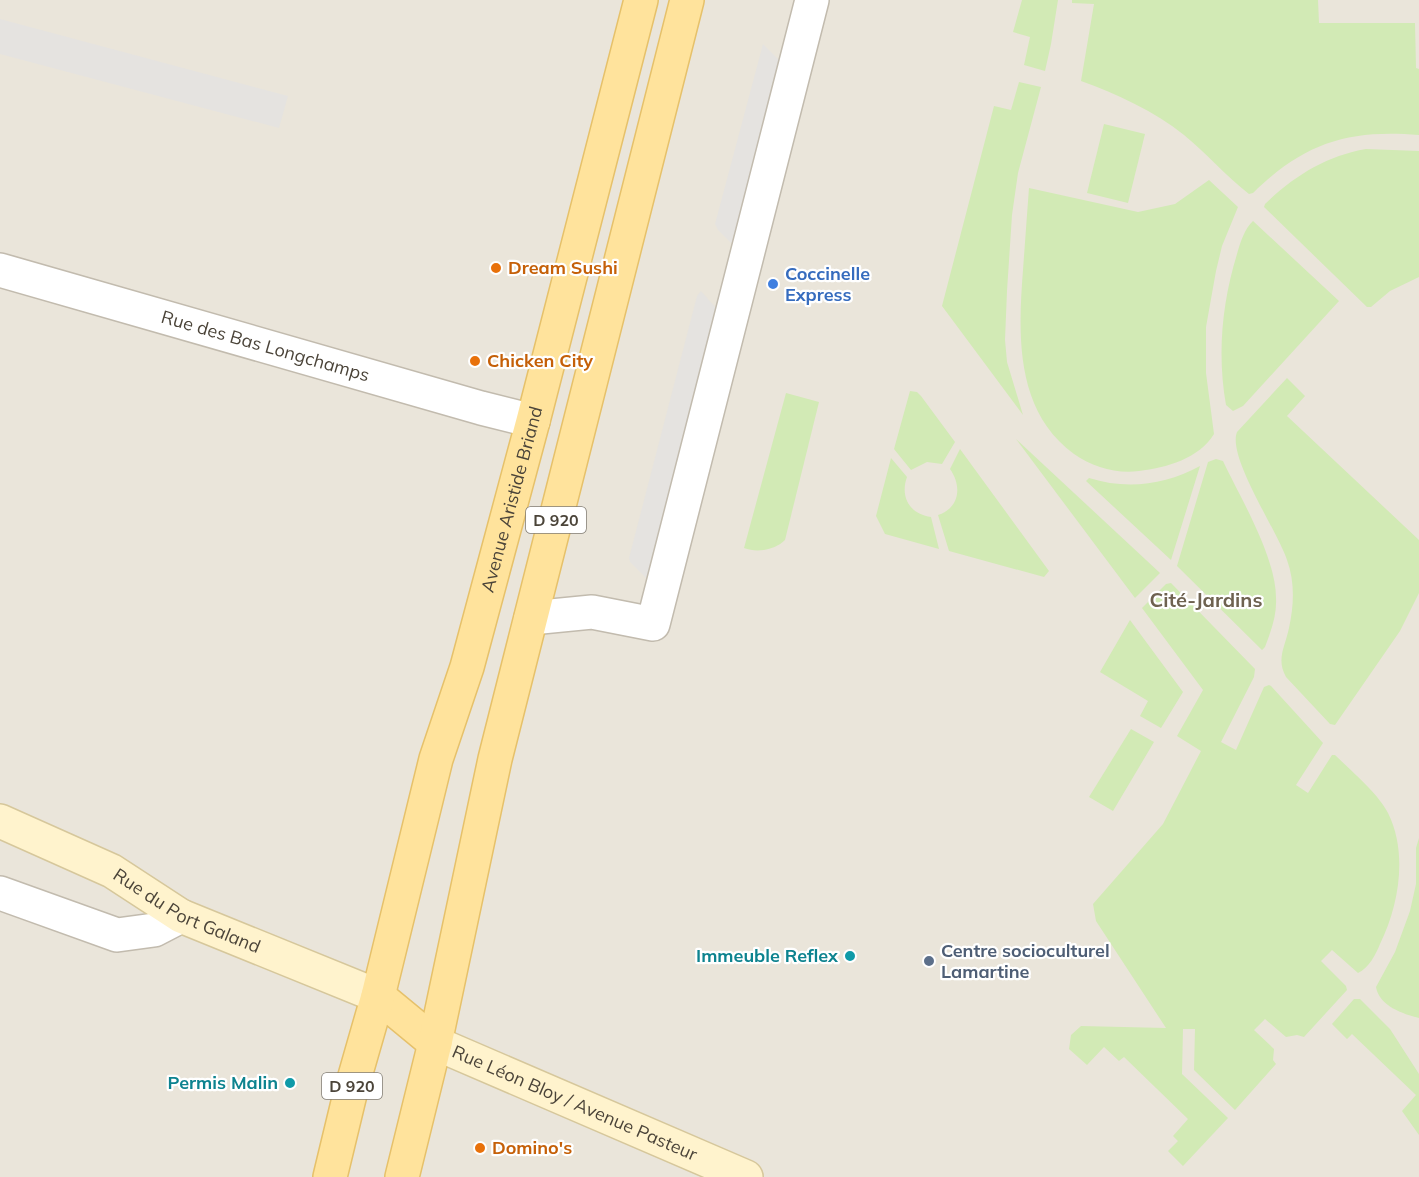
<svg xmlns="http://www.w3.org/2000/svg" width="1419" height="1177" viewBox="0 0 1419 1177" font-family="Mulish,sans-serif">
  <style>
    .residential { fill: #eae5da }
    .green { fill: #d2eab5 }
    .parking { fill: #e5e3e0 }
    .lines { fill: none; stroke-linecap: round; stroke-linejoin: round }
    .street-casing { stroke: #c2bbae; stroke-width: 36 }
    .secondary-casing { stroke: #d6c79b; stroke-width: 36 }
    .primary-casing { stroke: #e6c16a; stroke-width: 36 }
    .street { stroke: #fff; stroke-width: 33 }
    .secondary { stroke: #fff3cd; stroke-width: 33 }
    .primary { stroke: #ffe39c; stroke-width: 33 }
    .food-dot { fill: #e8710a; stroke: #fff; stroke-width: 2 }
    .shop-dot { fill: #3f7fe0; stroke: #fff; stroke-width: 2 }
    .culture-dot { fill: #0f9aa8; stroke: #fff; stroke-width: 2 }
    .service-dot { fill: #5c6f8a; stroke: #fff; stroke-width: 2 }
    .labels { text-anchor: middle; stroke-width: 4.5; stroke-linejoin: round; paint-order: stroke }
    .shield { fill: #fff; stroke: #817c74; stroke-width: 1.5 }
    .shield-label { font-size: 16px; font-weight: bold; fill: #4b4439 }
    .food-label { font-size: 18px; font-weight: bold; fill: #c56008; stroke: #fff; text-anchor: start }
    .shop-label { font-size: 18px; font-weight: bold; fill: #366cbe; stroke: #fff; text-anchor: start }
    .street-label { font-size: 18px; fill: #4b4439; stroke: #fff }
    .service-label { font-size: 18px; font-weight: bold; fill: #4e5e75; stroke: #fff; text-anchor: start }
    .culture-label { font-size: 18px; font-weight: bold; fill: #0d838f; stroke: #fff; text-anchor: end }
    .neighbourhood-label { font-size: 20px; font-weight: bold; fill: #6e6250; stroke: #fff }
  </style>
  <rect width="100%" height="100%" fill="#f6f3ec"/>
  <rect class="residential" x="0" y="0" width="1419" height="1177"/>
  <g class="green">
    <path d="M1022,0h36l-7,44 -6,27 -21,-6 6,-28 -17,-5z"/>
    <path d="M1072,0h246l1,23h96l1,45 3,1v66c-71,-6 -115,8 -166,58l-4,1c-23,-18 -43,-41 -65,-59 -30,-24 -67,-41 -103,-54l13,-77 -22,-1z"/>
    <path d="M1019,82l22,5 -23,86 -6,42 -5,76 -2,49 2,22 16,53 -81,-109 52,-200 17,4z"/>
    <path d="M1104,124l41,10 -17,69 -41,-10z"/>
    <path d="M1366,149l53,2v126l-29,14 -19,16h-4l-103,-100 1,-3c29,-28 61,-48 101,-55z"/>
    <path d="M1209,180l29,27 -16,39 -6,25 -10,56v46l8,61c-14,24 -48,34 -75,37 -23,3 -46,-4 -65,-17 -59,-43 -56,-119 -51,-184 2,-28 4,-55 6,-82l109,24 37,-8z"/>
    <path d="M1253,221l86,80 -96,105 -10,5 -7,-6c-9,-51 -4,-102 11,-151 3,-11 8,-26 16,-33z"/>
    <path d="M1287,378l18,18 -18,20 132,124v53l-19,38 -65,94 -5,-1 -44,-47c-10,-18 -1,-30 3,-49 5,-23 6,-46 -2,-68 -9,-28 -60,-103 -50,-128z"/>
    <path d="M910,391l7,1 4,4 34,46 -13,22 -15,-2 -16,8 -17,-21z"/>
    <path d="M786,393l33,9 -34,138c-10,10 -28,13 -41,8z"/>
    <path d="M1016,439l144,134 -25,25z"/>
    <path d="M960,449l89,122 -5,6 -95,-26 -11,-36c22,-7 24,-29 12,-46z"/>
    <path d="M891,458l16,19c-7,19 2,37 24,40l8,32 -54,-15 -9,-18z"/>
    <path d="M1216,459l7,2c18,38 53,96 53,137 1,17 -5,33 -11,49l-3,3 -85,-84 31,-104z"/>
    <path d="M1200,466l-29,94 -85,-79 3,-3c38,12 76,7 111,-12z"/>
    <path d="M1171,583l84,86 -1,8 -33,65 15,8 28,-63 5,-2 2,1 52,57 -27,42 12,8 24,-38h3c16,16 43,38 53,58 20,40 11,92 -8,131 -4,10 -11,24 -22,29l-26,-23 -11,11 25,25 1,4 -43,47 -7,-2 -11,2 -21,-18 -11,11 20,19 -1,11 3,4 -41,46 -41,-40 1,-41h-12l-1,45 46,44 -45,48 -15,-15 10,-10 -5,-5 15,-17 -64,-62 -5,4 -15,-14 -17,18 -18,-16 2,-14 10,-9 85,2 -70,-107 -3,-17 70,-80 38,-73 -24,-15 26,-46 -61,-82 24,-24z"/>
    <path d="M1130,620l53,72 -22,36 -21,-12 8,-15 -48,-29z"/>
    <path d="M1131,729l23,13 -41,69 -24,-14z"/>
    <path d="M1419,838v180c-16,-4 -40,-12 -43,-31l19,-35 15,-41 6,-27v-36z"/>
    <path d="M1354,999h6l30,30 29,45v61l-17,-24 14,-16 -64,-61 -5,5 -15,-15z"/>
  </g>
  <g class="parking">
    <path d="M0,19l288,77 -9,32 -279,-74z"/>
    <path d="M763,44l23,23 -48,183 -20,-20 -3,-6z"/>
    <path d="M701,291l21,24 -70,269 -22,-22 -1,-4 68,-262z"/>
  </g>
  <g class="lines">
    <g class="street-casing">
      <g id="street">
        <path id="s1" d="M0,270l481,138 52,13"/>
        <path d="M531,618l61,-6 61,12 159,-624"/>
        <path d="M0,893l117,42 37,-5 27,-14"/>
      </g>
    </g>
    <g class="secondary-casing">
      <g id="secondary">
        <path id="s2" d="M0,821l112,50 69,45 197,80"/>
        <path id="s3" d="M435,1043l311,134"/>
      </g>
    </g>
    <g class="primary-casing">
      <g id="primary">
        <path d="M378,996l57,47"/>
        <path id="s4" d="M330,1177l21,-87 27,-94 58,-237 31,-92 66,-246 108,-421"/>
        <path d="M402,1177l33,-134 60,-284 192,-759"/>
      </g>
    </g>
    <use href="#street" class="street"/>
    <use href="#secondary" class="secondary"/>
    <use href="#primary" class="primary"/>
  </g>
  <g class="food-dot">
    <circle cx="496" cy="268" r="6"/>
    <circle cx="475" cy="361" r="6"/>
    <circle cx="480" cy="1148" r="6"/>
  </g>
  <circle class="shop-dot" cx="773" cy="284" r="6"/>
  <g class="culture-dot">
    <circle cx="850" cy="956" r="6"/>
    <circle cx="290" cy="1083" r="6"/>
  </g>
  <circle class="service-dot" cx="929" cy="961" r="6"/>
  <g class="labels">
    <g class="shield">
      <rect x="526" y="507" width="60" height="26" rx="4.5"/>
      <rect x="322" y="1073" width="60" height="26" rx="4.5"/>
    </g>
    <g class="shield-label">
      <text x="556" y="526">D 920</text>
      <text x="352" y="1092">D 920</text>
    </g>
    <g class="food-label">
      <text x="508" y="274">Dream Sushi</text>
      <text x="487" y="367">Chicken City</text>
      <text x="492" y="1154">Domino's</text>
    </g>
    <g class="shop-label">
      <text x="785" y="280">Coccinelle<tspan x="785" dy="21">Express</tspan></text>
    </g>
    <g class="street-label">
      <text dy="6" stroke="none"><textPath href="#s1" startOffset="276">Rue des Bas Longchamps</textPath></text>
      <text dy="6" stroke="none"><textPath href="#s4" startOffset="702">Avenue Aristide Briand</textPath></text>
      <text dy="6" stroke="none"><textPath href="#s2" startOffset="208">Rue du Port Galand</textPath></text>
      <text dy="6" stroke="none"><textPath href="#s3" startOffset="152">Rue Léon Bloy / Avenue Pasteur</textPath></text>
    </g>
    <g class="service-label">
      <text x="941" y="957">Centre socioculturel<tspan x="941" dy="21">Lamartine</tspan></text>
    </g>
    <g class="culture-label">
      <text x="838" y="962">Immeuble Reflex</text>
      <text x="278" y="1089">Permis Malin</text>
    </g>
    <g class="neighbourhood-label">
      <text x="1206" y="607">Cité-Jardins</text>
    </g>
  </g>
</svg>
